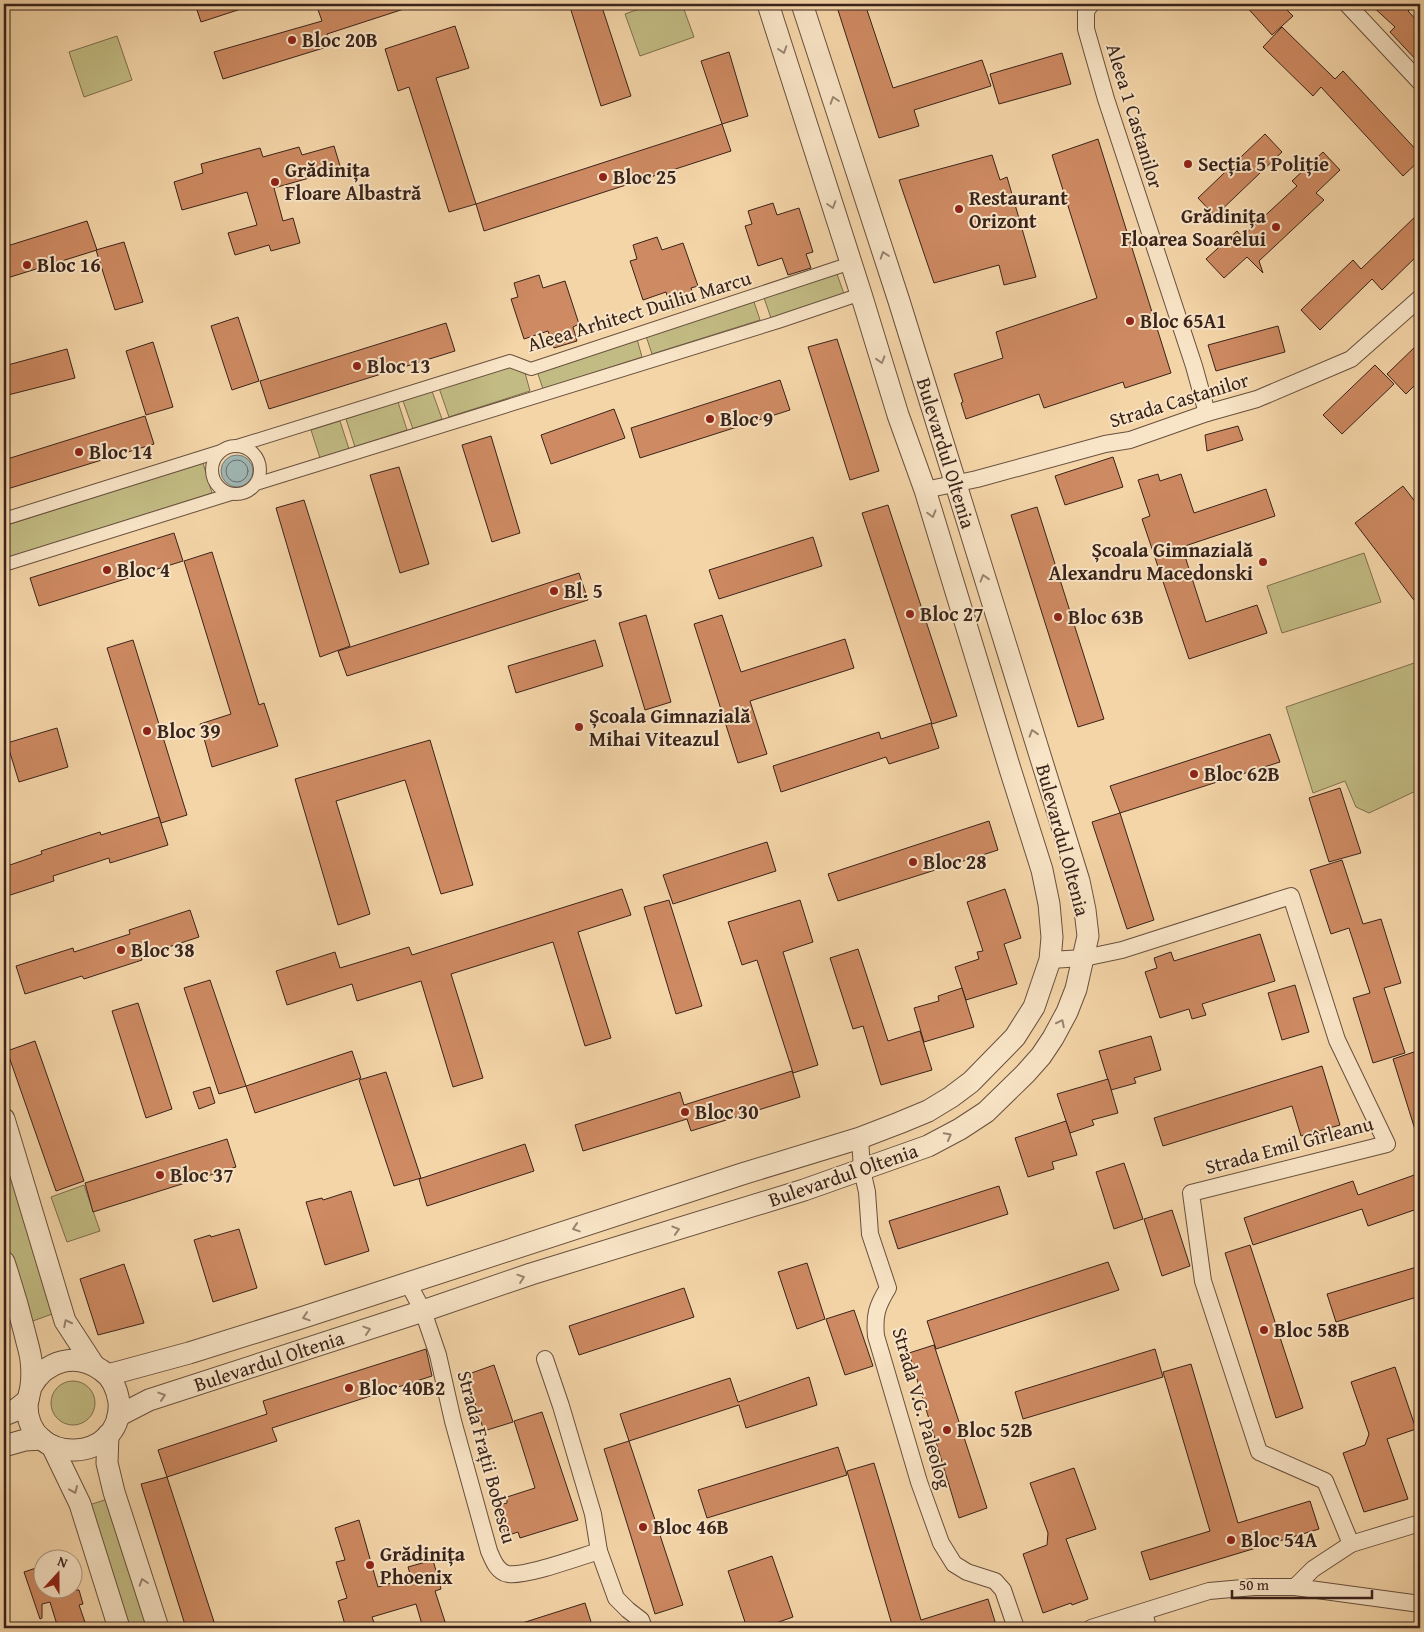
<svg xmlns="http://www.w3.org/2000/svg" width="1424" height="1632" viewBox="0 0 1424 1632" font-family="'Gentium Book Plus',serif">
  <style>
    .green { fill: #c2bb83; stroke: #7e6f4f }
    .water { fill: #9fb6b2; stroke: #767b76 }
    .lines { fill: none; stroke-linecap: round; stroke-linejoin: round }
    .shore { stroke: #6c6c66; stroke-width: 1 }
    .building { fill: #ce8a62; stroke: #39231b }
    .pedestrian-casing { stroke: #68503e; stroke-width: 14 }
    .minor-casing { stroke: #68503e; stroke-width: 18 }
    .tertiary-casing { stroke: #68503e; stroke-width: 23 }
    .pedestrian { stroke: #f8e4c6; stroke-width: 12 }
    .minor { stroke: #f8e4c6; stroke-width: 16 }
    .tertiary { stroke: #f8e4c6; stroke-width: 21 }
    .oneway { stroke: #988470 }
    .poi-dot { fill: #8f2418; stroke: #f8e4c6; stroke-width: 2 }
    .labels { text-anchor: middle; stroke-width: 4; stroke-linejoin: round; paint-order: stroke }
    .poi-label { font-size: 20px; font-weight: bold; fill: #39231b; stroke: #f8e4c6; text-anchor: start }
    .street-label { font-size: 20px; fill: #39231b; stroke: #f8e4c6 }
  </style>
  <rect width="100%" height="100%" fill="#f4d5a8"/>
  <filter id="stains"><feTurbulence type="fractalNoise" baseFrequency=".004" numOctaves="4"/><feColorMatrix values="0 0 0 0 .2 0 0 0 0 .09 0 0 0 0 .02 0 0 0 .5 -.17"/></filter>
  <radialGradient id="worn" r=".72"><stop offset=".6" stop-color="#630" stop-opacity="0"/><stop offset="1" stop-color="#630" stop-opacity=".3"/></radialGradient>
  <g class="green">
    <path d="M653,4h29l12,33 -54,19 -15,-42z"/>
    <path d="M117,36l15,44 -48,17 -15,-45z"/>
    <path d="M837,274l7,20 -73,24 -7,-20z"/>
    <path d="M754,302l6,18 -108,34 -6,-18z"/>
    <path d="M637,339l5,18 -99,32 -6,-18z"/>
    <path d="M510,365l14,4 6,22 -81,26 -10,-29z"/>
    <path d="M432,391l10,28 -29,10 -10,-28z"/>
    <path d="M398,402l9,28 -52,17 -9,-28z"/>
    <path d="M340,421l9,28 -29,9 -9,-28z"/>
    <path d="M203,463l9,30 -208,66v-33z"/>
    <path d="M1364,553l17,49 -99,31 -15,-47z"/>
    <path d="M1420,661v128l-51,24 -13,-6 -11,-26 -32,12 -27,-86z"/>
    <path d="M4,1144l51,169 -25,9 -26,-83z"/>
    <path d="M84,1185l16,46 -33,11 -16,-45z"/>
    <circle cx="73" cy="1403" r="22"/>
    <path d="M114,1497l41,131h-30l-39,-122z"/>
  </g>
  <circle class="water" cx="237" cy="471" r="16"/>
  <g class="lines">
    <circle class="shore" cx="237" cy="471" r="11"/>
  </g>
  <g class="building">
    <path d="M195,4h51l1,3 -46,15z"/>
    <path d="M316,4h93l1,3 -83,27 3,12 -107,33 -9,-27 108,-31z"/>
    <path d="M581,4h20l30,92 -30,10 -31,-99z"/>
    <path d="M836,4h29l28,84 89,-28 9,26 -77,24 5,16 -40,12z"/>
    <path d="M1244,4h37l12,12 -21,19z"/>
    <path d="M1370,4h46l-8,7 12,13v40l-30,-32 5,-5z"/>
    <path d="M455,26l14,42 -33,10 40,126 -27,8 -40,-125 -11,4 -13,-42z"/>
    <path d="M1282,27l53,52 8,-8 77,83v6l-17,16 -82,-89 -8,9 -50,-49z"/>
    <path d="M729,52l19,64 -26,8 -21,-63z"/>
    <path d="M1062,53l9,31 -72,20 -9,-30z"/>
    <path d="M722,124l9,27 -247,80 -8,-27z"/>
    <path d="M1265,134l17,18 -67,64 -17,-18z"/>
    <path d="M1098,139l73,234 -46,15 -2,-6 -79,26 -5,-14 -73,25 -5,-16 2,-1 -9,-28 49,-16 -7,-26 101,-34 -45,-143z"/>
    <path d="M334,146l7,23 -67,19 9,33 10,-3 7,25 -29,8 -2,-6 -34,10 -7,-22 29,-8 -10,-33 -65,18 -8,-28 29,-9 -2,-9 59,-16 3,9 36,-10 3,8z"/>
    <path d="M1323,152l17,18 -24,23 8,7 -65,61 4,12 -16,-16 -23,21 -18,-19 31,-28 5,6 55,-51 -5,-5z"/>
    <path d="M992,155l8,25 7,-3 29,100 -32,8 -5,-20 -65,18 -35,-103z"/>
    <path d="M773,203l4,12 22,-7 14,44 -7,2 5,14 -23,7 -6,-17 -24,8 -13,-40 7,-2 -4,-13z"/>
    <path d="M1420,212v41l-38,37 -10,-11 -52,51 -19,-20 52,-50 8,9z"/>
    <path d="M87,221l10,29 -93,29v-32z"/>
    <path d="M657,237l5,13 21,-7 15,43 -7,2 5,14 -24,8 -6,-18 -23,8 -13,-39 7,-2 -4,-14z"/>
    <path d="M124,242l19,60 -28,8 -19,-60z"/>
    <path d="M539,275l4,13 22,-7 14,43 -6,3 4,14 -23,7 -6,-17 -24,8 -13,-40 7,-2 -4,-14z"/>
    <path d="M238,317l21,64 -27,9 -21,-64z"/>
    <path d="M446,323l9,28 -186,58 -9,-28z"/>
    <path d="M1278,326l7,26 -69,19 -8,-26z"/>
    <path d="M837,339l42,132 -29,9 -42,-133z"/>
    <path d="M153,342l20,65 -27,8 -20,-64z"/>
    <path d="M1420,342v38l-14,14 -19,-20z"/>
    <path d="M67,349l8,29 -71,18v-30z"/>
    <path d="M1375,365l19,19 -52,50 -19,-19z"/>
    <path d="M780,380l10,30 -150,48 -9,-30z"/>
    <path d="M614,409l11,29 -74,26 -10,-29z"/>
    <path d="M145,416l9,28 -150,46v-30z"/>
    <path d="M1238,426l5,14 -36,11 -2,-16z"/>
    <path d="M491,436l29,97 -28,9 -30,-97z"/>
    <path d="M1113,457l10,30 -58,18 -10,-29z"/>
    <path d="M399,467l30,97 -29,9 -30,-98z"/>
    <path d="M1158,474l2,7 21,-7 13,39 72,-24 9,27 -93,31 24,75 51,-17 10,28 -78,26 -47,-140 8,-3 -12,-36z"/>
    <path d="M1403,486l17,22v100l-65,-85z"/>
    <path d="M304,500l46,146 -30,11 -44,-149z"/>
    <path d="M888,505l69,211 -25,8 -70,-211z"/>
    <path d="M1037,507l67,212 -26,8 -67,-212z"/>
    <path d="M174,533l9,28 -144,45 -9,-28z"/>
    <path d="M813,537l9,29 -103,33 -10,-29z"/>
    <path d="M212,552l47,153 5,-2 14,43 -66,21 -12,-43 31,-10 -47,-153z"/>
    <path d="M579,573l9,27 -241,76 -9,-25z"/>
    <path d="M646,615l25,87 -26,8 -26,-87z"/>
    <path d="M722,615l19,57 104,-33 9,29 -104,33 17,53 -29,9 -44,-139z"/>
    <path d="M133,640l54,175 -26,8 -54,-175z"/>
    <path d="M595,640l8,26 -87,27 -8,-27z"/>
    <path d="M931,723l8,25 -50,16 -3,-7 -105,35 -8,-26 106,-34 2,7z"/>
    <path d="M57,728l11,39 -49,15 -12,-39z"/>
    <path d="M1270,734l10,28 -160,51 -10,-27z"/>
    <path d="M430,740l43,145 -32,9 -36,-114 -69,21 34,113 -32,11 -43,-146z"/>
    <path d="M1340,788l21,65 -32,9 -20,-64z"/>
    <path d="M1120,813l34,107 -27,9 -35,-107z"/>
    <path d="M159,817l9,28 -58,18 -1,-5 -56,18 1,5 -50,16v-30l38,-13 -1,-3 59,-19 1,3z"/>
    <path d="M989,821l9,29 -160,51 -10,-27z"/>
    <path d="M767,842l9,29 -103,33 -10,-29z"/>
    <path d="M1342,860l21,64 18,-5 20,64 -17,5 21,65 -32,10 -20,-65 17,-5 -21,-65 -18,6 -21,-64z"/>
    <path d="M622,889l9,26 -53,17 33,106 -26,8 -32,-104 -102,32 32,104 -30,9 -32,-106 -64,20 -5,-17 -65,21 -11,-34 59,-19 5,16 69,-21 3,8z"/>
    <path d="M1005,889l16,49 -17,6 13,40 -51,16 -11,-33 24,-8 -2,-7 6,-1 -16,-49z"/>
    <path d="M669,900l33,106 -26,8 -32,-107z"/>
    <path d="M800,900l13,42 -30,10 35,113 -25,8 -36,-113 -15,5 -14,-43z"/>
    <path d="M190,910l9,27 -58,19 1,4 -58,19 -2,-3 -57,18 -9,-28 57,-18 1,4 56,-18 -1,-4z"/>
    <path d="M1260,934l15,47 -73,23 4,11 -14,4 -3,-10 -29,9 -15,-46 12,-4 -3,-10 17,-6 3,9z"/>
    <path d="M858,949l30,92 32,-10 12,39 -51,15 -18,-59 -10,3 -23,-71z"/>
    <path d="M210,980l36,106 -27,8 -35,-106z"/>
    <path d="M1295,985l14,47 -27,8 -14,-47z"/>
    <path d="M962,988l12,39 -50,15 -10,-34 25,-7 -1,-5z"/>
    <path d="M138,1003l34,106 -26,9 -34,-107z"/>
    <path d="M1151,1036l10,34 -27,8 2,5 -25,7 -12,-39z"/>
    <path d="M35,1041l49,140 -28,10 -49,-140z"/>
    <path d="M1420,1050v86h-3l-24,-77z"/>
    <path d="M352,1051l9,27 -106,35 -9,-27z"/>
    <path d="M1322,1066l18,59 -39,11 -9,-30 -129,40 -9,-28z"/>
    <path d="M792,1071l8,26 -109,34 -4,-12 -104,32 -8,-26 105,-33 4,13z"/>
    <path d="M386,1072l35,106 -27,8 -35,-106z"/>
    <path d="M1108,1079l10,34 -26,7 2,5 -24,8 -13,-39z"/>
    <path d="M210,1087l5,16 -16,6 -6,-17z"/>
    <path d="M1066,1121l11,34 -25,7 2,7 -26,8 -13,-39z"/>
    <path d="M227,1139l9,28 -143,45 -8,-29z"/>
    <path d="M525,1144l9,27 -107,35 -8,-27z"/>
    <path d="M1124,1163l19,56 -29,10 -18,-57z"/>
    <path d="M1420,1173v35l-52,18 -6,-17 -109,36 -9,-27 109,-37 5,14z"/>
    <path d="M999,1186l9,28 -110,35 -9,-28z"/>
    <path d="M351,1191l18,60 -44,14 -19,-63 16,-4 1,2z"/>
    <path d="M1172,1210l18,56 -28,10 -18,-57z"/>
    <path d="M239,1229l18,59 -44,14 -19,-62 16,-5 1,2z"/>
    <path d="M1250,1245l53,163 -27,10 -51,-165z"/>
    <path d="M1108,1262l11,28 -183,59 -9,-28z"/>
    <path d="M807,1263l18,56 -28,10 -19,-57z"/>
    <path d="M124,1264l20,59 -46,12 -18,-56z"/>
    <path d="M1420,1266v30l-84,26 -9,-28z"/>
    <path d="M684,1288l10,29 -115,38 -10,-29z"/>
    <path d="M854,1310l19,56 -28,9 -19,-56z"/>
    <path d="M934,1345l53,163 -28,10 -50,-165z"/>
    <path d="M426,1349l6,27 -160,52 5,13 -110,36 -9,-27 109,-36 -4,-13z"/>
    <path d="M1155,1349l8,28 -140,42 -8,-27z"/>
    <path d="M1191,1364l47,159 72,-22 9,28 -169,51 -9,-28 69,-21 -47,-159z"/>
    <path d="M494,1365l19,57 -29,9 -18,-56z"/>
    <path d="M1395,1367l21,62 -29,10 21,60 -44,13 -21,-59 22,-8 4,-11 -18,-52z"/>
    <path d="M809,1377l8,28 -71,23 -7,-23 -110,36 -9,-27 110,-36 8,24z"/>
    <path d="M542,1412l36,108 -58,18 -2,-6 -12,4 -10,-30 11,-3v-6l28,-9 -21,-67z"/>
    <path d="M629,1441l54,164 -28,9 -51,-165z"/>
    <path d="M838,1447l9,28 -140,43 -9,-28z"/>
    <path d="M874,1463l47,157 67,-21 9,29h-104l-46,-157z"/>
    <path d="M1074,1468l22,61 -30,10 22,60 -16,6 -1,-2 -28,10 -20,-59 24,-9 1,-12 -18,-50z"/>
    <path d="M167,1477l49,151h-30l-45,-144z"/>
    <path d="M359,1520l19,67 33,-10 -3,-10 25,-7 8,29 -6,2 12,37h-24l-7,-24 -44,13 4,11h-30l-8,-27 9,-3 -11,-36 9,-2 -10,-32z"/>
    <path d="M772,1556l21,61 -31,11h-15l-19,-57z"/>
    <path d="M42,1566v24h37l4,14 -4,1 8,23h-29l-8,-26 -8,2v14l-2,1 -16,-47z"/>
    <path d="M585,1603l8,25h-77v-3z"/>
  </g>
  <g class="lines">
    <g class="pedestrian-casing">
      <g id="pedestrian">
        <path d="M237,446l273,-85 21,8 320,-106"/>
        <circle cx="236" cy="470" r="24"/>
        <path d="M256,484l522,-162 83,-28"/>
        <path d="M4,519l217,-68"/>
        <path d="M4,565l227,-71"/>
      </g>
    </g>
    <g class="minor-casing">
      <g id="minor">
        <path d="M1091,4l-5,7v18l20,70 88,267 13,47"/>
        <path d="M1347,4l73,78"/>
        <path d="M925,490l52,-11 128,-35 25,-4 77,-27 50,-14 94,-40 69,-61"/>
        <path d="M1050,960l34,-2 38,-8 169,-54 46,144 50,104 -196,49 12,88 56,171 66,29 26,63"/>
        <path d="M860,1138l2,32 5,22 3,42 18,54c-11,18 -14,27 -12,48l43,146 22,61 13,21 13,8 28,9 8,9 13,38"/>
        <path d="M408,1283l15,28 15,44 15,66 36,130c4,9 8,21 19,23 18,3 71,-17 91,-23"/>
        <path d="M545,1359l16,47 32,108 6,37 17,47 12,12 13,10 3,8"/>
        <path d="M1295,1587l18,-18 38,-25 69,-21"/>
        <path d="M1144,1612l4,16"/>
        <path d="M1091,1628l118,-37 45,-4h41l125,17"/>
      </g>
    </g>
    <g class="tertiary-casing">
      <g id="tertiary">
        <path d="M4,1119l61,202 28,43"/>
        <path d="M4,1262c8,24 15,48 21,72 2,9 5,17 6,26 1,8 1,18 0,26 -1,7 -3,12 -4,19 0,63 97,58 92,-3 -2,-13 -7,-25 -18,-32 -25,-18 -55,-10 -70,17"/>
        <path d="M108,1375l81,-22 115,-36 438,-143 118,-36 39,-15 29,-12 23,-14 20,-15 44,-45 19,-30 16,-47 2,-23 -3,-33 -7,-34 -32,-101 -85,-279 -27,-75 -37,-121 -93,-290"/>
        <path d="M4,1415l10,-4 14,-11"/>
        <path d="M118,1416l31,-16 274,-89 108,-37 273,-84 124,-44 32,-17 26,-17 39,-38 16,-18 12,-18 14,-26 9,-23 12,-53 -3,-26 -6,-29 -180,-580 -97,-297"/>
        <path d="M108,1435l-1,28 7,29 44,136"/>
        <path d="M4,1446l21,-6 17,-1"/>
        <path d="M52,1446l28,58 39,124"/>
      </g>
    </g>
    <use href="#pedestrian" class="pedestrian"/>
    <use href="#minor" class="minor"/>
    <use href="#tertiary" class="tertiary"/>
  </g>
  <defs><path id="oneway-chevron" d="M-2-3.5L2.5 0L-2 3.5" fill="none" stroke-width="1.6" stroke-linecap="round" stroke-linejoin="round" transform="scale(1.25)"/></defs>
  <g class="oneway">
    <use href="#oneway-chevron" transform="translate(783 50) rotate(72)"/>
    <use href="#oneway-chevron" transform="translate(834 100) rotate(-108)"/>
    <use href="#oneway-chevron" transform="translate(832 205) rotate(72)"/>
    <use href="#oneway-chevron" transform="translate(884 255) rotate(-108)"/>
    <use href="#oneway-chevron" transform="translate(881 360) rotate(73)"/>
    <use href="#oneway-chevron" transform="translate(932 514) rotate(74)"/>
    <use href="#oneway-chevron" transform="translate(984 578) rotate(-107)"/>
    <use href="#oneway-chevron" transform="translate(1033 733) rotate(-107)"/>
    <use href="#oneway-chevron" transform="translate(1061 1023) rotate(-63)"/>
    <use href="#oneway-chevron" transform="translate(948 1136) rotate(-28)"/>
    <use href="#oneway-chevron" transform="translate(576 1228) rotate(162)"/>
    <use href="#oneway-chevron" transform="translate(676 1230) rotate(-17)"/>
    <use href="#oneway-chevron" transform="translate(521 1278) rotate(-19)"/>
    <use href="#oneway-chevron" transform="translate(306 1317) rotate(162)"/>
    <use href="#oneway-chevron" transform="translate(67 1323) rotate(-117)"/>
    <use href="#oneway-chevron" transform="translate(367 1330) rotate(-18)"/>
    <use href="#oneway-chevron" transform="translate(162 1396) rotate(-18)"/>
    <use href="#oneway-chevron" transform="translate(74 1490) rotate(67)"/>
    <use href="#oneway-chevron" transform="translate(143 1582) rotate(-108)"/>
  </g>
  <g class="poi-dot">
    <circle cx="292" cy="40" r="5"/>
    <circle cx="1188" cy="164" r="5"/>
    <circle cx="603" cy="177" r="5"/>
    <circle cx="275" cy="182" r="5"/>
    <circle cx="959" cy="209" r="5"/>
    <circle cx="1276" cy="227" r="5"/>
    <circle cx="27" cy="265" r="5"/>
    <circle cx="1130" cy="321" r="5"/>
    <circle cx="357" cy="366" r="5"/>
    <circle cx="710" cy="419" r="5"/>
    <circle cx="79" cy="452" r="5"/>
    <circle cx="1263" cy="562" r="5"/>
    <circle cx="107" cy="570" r="5"/>
    <circle cx="554" cy="591" r="5"/>
    <circle cx="910" cy="614" r="5"/>
    <circle cx="1058" cy="617" r="5"/>
    <circle cx="579" cy="727" r="5"/>
    <circle cx="147" cy="731" r="5"/>
    <circle cx="1194" cy="774" r="5"/>
    <circle cx="913" cy="862" r="5"/>
    <circle cx="121" cy="950" r="5"/>
    <circle cx="685" cy="1112" r="5"/>
    <circle cx="160" cy="1175" r="5"/>
    <circle cx="1264" cy="1330" r="5"/>
    <circle cx="349" cy="1388" r="5"/>
    <circle cx="947" cy="1430" r="5"/>
    <circle cx="643" cy="1527" r="5"/>
    <circle cx="1231" cy="1540" r="5"/>
    <circle cx="370" cy="1565" r="5"/>
  </g>
  <g class="labels">
    <g class="poi-label">
      <text x="302" y="47">Bloc 20B</text>
      <text x="1198" y="171">Secția 5 Poliție</text>
      <text x="285" y="177">Grădinița<tspan x="285" dy="23">Floare Albastră</tspan></text>
      <text x="613" y="184">Bloc 25</text>
      <text x="969" y="205">Restaurant<tspan x="969" dy="23">Orizont</tspan></text>
      <text x="1266" y="223" text-anchor="end">Grădinița<tspan x="1266" dy="23">Floarea Soarelui</tspan></text>
      <text x="37" y="272">Bloc 16</text>
      <text x="1140" y="328">Bloc 65A1</text>
      <text x="367" y="373">Bloc 13</text>
      <text x="720" y="426">Bloc 9</text>
      <text x="89" y="459">Bloc 14</text>
      <text x="1253" y="557" text-anchor="end">Școala Gimnazială<tspan x="1253" dy="23">Alexandru Macedonski</tspan></text>
      <text x="117" y="577">Bloc 4</text>
      <text x="564" y="598">Bl. 5</text>
      <text x="920" y="621">Bloc 27</text>
      <text x="1068" y="624">Bloc 63B</text>
      <text x="589" y="723">Școala Gimnazială<tspan x="589" dy="23">Mihai Viteazul</tspan></text>
      <text x="157" y="738">Bloc 39</text>
      <text x="1204" y="781">Bloc 62B</text>
      <text x="923" y="869">Bloc 28</text>
      <text x="131" y="957">Bloc 38</text>
      <text x="695" y="1119">Bloc 30</text>
      <text x="170" y="1182">Bloc 37</text>
      <text x="1274" y="1337">Bloc 58B</text>
      <text x="359" y="1395">Bloc 40B2</text>
      <text x="957" y="1437">Bloc 52B</text>
      <text x="653" y="1534">Bloc 46B</text>
      <text x="1241" y="1547">Bloc 54A</text>
      <text x="380" y="1561">Grădinița<tspan x="380" dy="23">Phoenix</tspan></text>
    </g>
    <g class="street-label">
      <text transform="translate(1135 116) rotate(73)" y="7">Aleea 1 Castanilor</text>
      <text transform="translate(639 311) rotate(-17)" y="7">Aleea Arhitect Duiliu Marcu</text>
      <text transform="translate(1179 400) rotate(-17)" y="7">Strada Castanilor</text>
      <text transform="translate(946 453) rotate(73)" y="7">Bulevardul Oltenia</text>
      <text transform="translate(1063 840) rotate(75)" y="7">Bulevardul Oltenia</text>
      <text transform="translate(1289 1145) rotate(-15)" y="7">Strada Emil Gîrleanu</text>
      <text transform="translate(843 1175) rotate(-19)" y="7">Bulevardul Oltenia</text>
      <text transform="translate(269 1361) rotate(-18)" y="7">Bulevardul Oltenia</text>
      <text transform="translate(922 1408) rotate(74)" y="7">Strada V.G. Paleolog</text>
      <text transform="translate(487 1457) rotate(75)" y="7">Strada Frații Bobescu</text>
    </g>
  </g>
  <rect width="1424" height="1632" fill="none" stroke="#f4d5a8" stroke-width="20"/>
  <rect x="5" y="5" width="1414" height="1622" fill="none" stroke="#39231b" stroke-width="2.5"/>
  <rect x="10" y="10" width="1404" height="1612" fill="none" stroke="#39231b"/>
  <g transform="translate(58 1574) rotate(21)"><circle r="24" fill="#f8e4c6" stroke="#ac9782"/>
  <path d="M0-4L9 19L0 12L-9 19Z" fill="#8f2418"/>
  <text y="-8" font-size="14" font-weight="bold" text-anchor="middle" fill="#39231b">N</text>
  </g>
  <path d="M1232 1590v8h140v-8" fill="none" stroke="#39231b" stroke-width="2.5"/>
  <text x="1239" y="1590" font-size="15" fill="#39231b" stroke="#f8e4c6" stroke-width="4" paint-order="stroke">50 m</text>
  <rect width="100%" height="100%" filter="url(#stains)"/>
  <rect width="100%" height="100%" fill="url(#worn)"/>
</svg>
